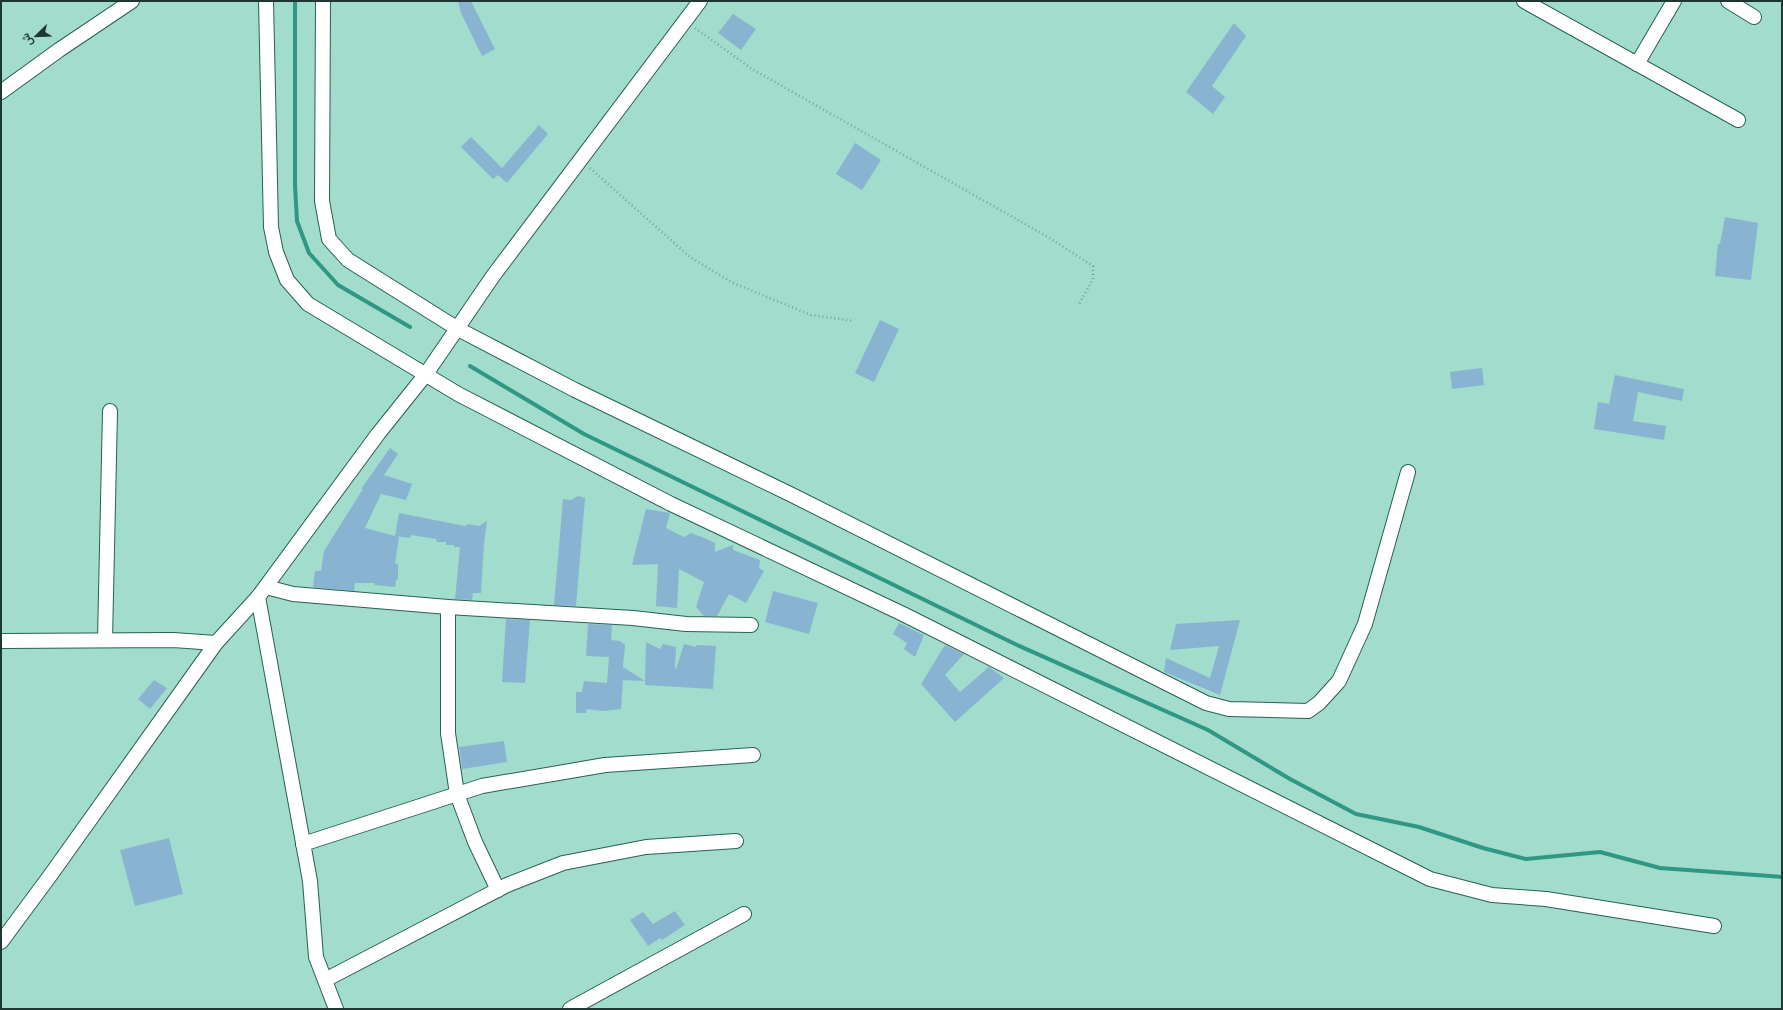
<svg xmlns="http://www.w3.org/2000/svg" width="1783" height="1010" viewBox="0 0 1783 1010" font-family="'Nunito Sans',Vazirmatn,sans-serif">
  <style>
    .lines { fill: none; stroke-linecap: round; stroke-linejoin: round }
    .stream { stroke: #2f9784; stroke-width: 4 }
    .building { fill: #88b4d2 }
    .minor-casing { stroke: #276154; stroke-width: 16 }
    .path { stroke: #75a499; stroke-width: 2.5; stroke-dasharray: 1 3; stroke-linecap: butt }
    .minor { stroke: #fff; stroke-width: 14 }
  </style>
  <rect width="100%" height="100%" fill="#a1dccd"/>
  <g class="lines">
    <g class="stream">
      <path d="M295,1v184l2,36 12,32 29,32 72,42"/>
      <path d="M470,366l114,68 431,210 193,86 82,49 66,35 63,13 64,21 43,11 74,-7 60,16 122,9"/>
    </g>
  </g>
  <g class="building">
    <path d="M458,1h13l24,48 -13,7 -21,-43z"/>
    <path d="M733,14l23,15 -15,21 -23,-17z"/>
    <path d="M1234,23l12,13 -34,50 13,11 -12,17 -27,-22z"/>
    <path d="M539,125l9,9 -41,49 -9,-8 -5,4 -32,-32 10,-10 31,31z"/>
    <path d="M855,143l26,17 -19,30 -26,-16z"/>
    <path d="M1725,217l33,6 -7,57 -36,-4 3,-33 2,1z"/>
    <path d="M880,320l19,9 -25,53 -19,-9z"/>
    <path d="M1482,368l2,17 -32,4 -2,-17z"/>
    <path d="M1615,375l69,14 -2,12 -44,-9 -5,29 33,5 -2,14 -70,-11 4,-27 11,2z"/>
    <path d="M390,448l8,6 -14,21 28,9 -6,16 -25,-6 -16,34 34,9 -4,27h3v15l-2,1 -1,7 -20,-2 -1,-2h-19l-1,8 -41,-4 2,-16h6l3,-20 39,-62h-2z"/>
    <path d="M578,496l7,2 -9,108 -22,-1 9,-106 8,1z"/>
    <path d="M646,509l24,4 -4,15 18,9 7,-4 11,4 13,6v9l18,-7v5l27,10 -1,8 5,3 -18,32 -17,-9 -12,22h-13l-8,-9 8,-25 -25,-13 -2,39 -21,-2 2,-42 -26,1z"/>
    <path d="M399,513l66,13 3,-2 11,2 8,-5 -3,22 -3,50h-8l-1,7 -17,-1 5,-52h-6v-2h-8v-3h-9l-1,-3 -25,-4 -1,3 -15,-2z"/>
    <path d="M773,591l45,12 -9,31 -44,-12z"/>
    <path d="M506,619l24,1 -5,63 -23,-1z"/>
    <path d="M1240,620l-20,75 -56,-23 2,-14 44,20 9,-32 -49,4 6,-26z"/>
    <path d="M899,623l25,12 -9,22 -11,-8 3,-6 -14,-9z"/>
    <path d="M588,624l24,1 -1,15 9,1 5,4 -2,22 22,14 1,-39 14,7 3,-5 13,3 -1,22h1l8,-25 12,3v-2l20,1 -3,43 -68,-4v-4l-22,-1 -2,29 -18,2 -16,-2 -1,4h-10v-21h6l2,-11 23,2 2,-26 -23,-1z"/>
    <path d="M945,645l19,9 -19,21 15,17 29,-25 15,11 -49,44 -34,-38z"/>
    <path d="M154,680l13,8 -17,21 -12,-10z"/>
    <path d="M504,741l3,21 -45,7 -3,-22z"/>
    <path d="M169,838l14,56 -48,12 -15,-56z"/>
    <path d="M675,911l10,14 -23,15 -2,-2 -12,8 -18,-26 13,-8 10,12z"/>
  </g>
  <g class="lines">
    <g class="minor-casing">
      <g id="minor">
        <path d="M266,1l5,226 5,25 11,28 21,24 150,90 213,110 232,110 527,265 62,16 54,4 168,27"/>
        <path d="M323,1l-1,200 7,38 19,21 110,69 117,61 217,105 414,208 23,6 79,2 11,-8 20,-22 26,-57 43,-152"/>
        <path d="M1524,1l214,119"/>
        <path d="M1728,1l26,16"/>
        <path d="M1637,64l37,-63"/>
        <path d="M1,92l58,-42 73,-49"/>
        <path d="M266,587l27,7 155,13 185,11 53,6 65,1"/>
        <path d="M258,597l52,284 6,76 20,52"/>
        <path d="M448,607v126l9,61 18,48 23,48"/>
        <path d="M105,640l5,-229"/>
        <path d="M1,641l172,-1 43,3"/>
        <path d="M303,844l179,-58 123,-21 148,-10"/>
        <path d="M1,942l51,-69 164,-230 42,-46 120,-163 48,-60 67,-98 207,-275"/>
        <path d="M325,980l182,-95 56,-22 83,-16 90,-6"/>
        <path d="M570,1009l174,-95"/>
      </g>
    </g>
    <g class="path">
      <path d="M695,28l57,41 296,168 45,29v13l-14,25"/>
      <path d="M590,168l100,89 43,26 78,32 43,6"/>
    </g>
    <use href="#minor" class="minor"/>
  </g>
  <rect width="1783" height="1010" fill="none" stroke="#1f3732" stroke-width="4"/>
  <g transform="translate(36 36) rotate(247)" stroke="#a1dccd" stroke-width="3" paint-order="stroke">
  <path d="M0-3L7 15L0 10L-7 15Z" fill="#1f3732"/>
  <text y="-6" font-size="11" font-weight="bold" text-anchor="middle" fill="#1f3732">ش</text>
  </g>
</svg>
